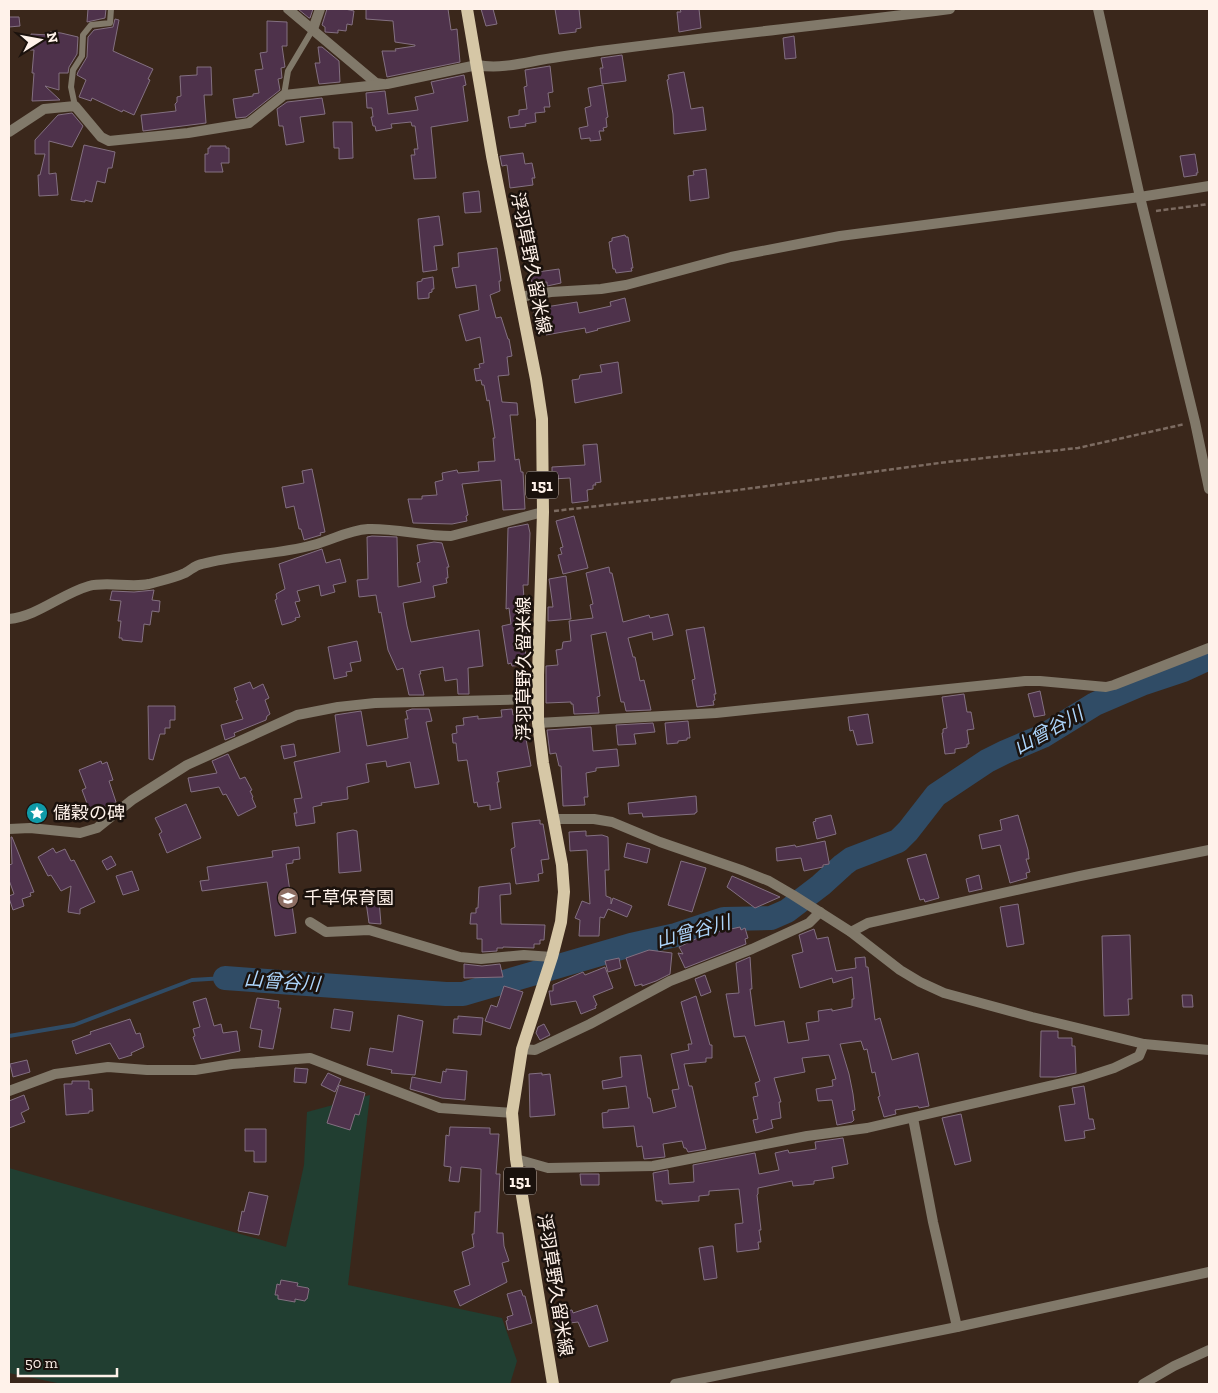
<svg xmlns="http://www.w3.org/2000/svg" width="1218" height="1393" viewBox="0 0 1218 1393" font-family="'Zilla Slab','Noto Sans JP',serif">
  <style>
    .green { fill: #213e31 }
    .lines { fill: none; stroke-linecap: round; stroke-linejoin: round }
    .stream { stroke: #304c66; stroke-width: 4 }
    .river { stroke: #304c66; stroke-width: 24 }
    .building { fill: #4e324b; stroke: #837081 }
    .path { stroke: #7c6b61; stroke-width: 2.5; stroke-dasharray: 5 2.5; stroke-linecap: butt }
    .service { stroke: #81796a; stroke-width: 6 }
    .minor { stroke: #81796a; stroke-width: 10 }
    .tertiary { stroke: #81796a; stroke-width: 10 }
    .primary { stroke: #d6c7a6; stroke-width: 12 }
    .labels { text-anchor: middle; stroke-width: 5; stroke-linejoin: round; paint-order: stroke }
    .shield { fill: #1b120d; stroke: #bbafa8; stroke-width: 1 }
    .shield-label { font-size: 16px; font-weight: bold; fill: #fff2ea }
    .street-label { font-size: 18px; fill: #fff2ea; stroke: #1b120d }
    .poi-label { font-size: 18px; fill: #fff2ea; stroke: #1b120d; text-anchor: start }
    .water-label { font-size: 19px; font-style: italic; fill: #add5fb; stroke: #1b120d }
  </style>
  <rect width="100%" height="100%" fill="#3a271b"/>
  <path class="green" d="M370,1095l-22,190 154,33 15,43 -7,23h-448l-53,-11v-205l277,79 18,-82 3,-53z"/>
  <g class="lines">
    <path class="stream" d="M9,1036l65,-11 118,-45 33,-2"/>
    <path class="river" d="M225,978l221,16h17l168,-49 45,-10 48,-16 47,-1 16,-7 34,-26 22,-20 8,-6 47,-18 10,-10 28,-36 51,-34 18,-9 38,-16 52,-32 49,-21 39,-13 26,-12"/>
  </g>
  <g class="building">
    <path d="M88,9h18l-1,9 -18,4z"/>
    <path d="M298,9h15l-3,9h-1z"/>
    <path d="M327,9h18l9,2 -2,14 -5,-1 -1,7 -8,-1v3l-13,-1v-5l-3,-2z"/>
    <path d="M366,9h82l3,21 6,-1 3,33 -73,15 -5,-26h14l-1,-2 20,-3v-1l-20,-3 -2,-21 -27,-2z"/>
    <path d="M481,9h12l4,15 -11,2z"/>
    <path d="M555,9h24l2,19 -5,1v3l-17,2z"/>
    <path d="M680,9h19l2,19 -22,4 -2,-20h4z"/>
    <path d="M9,17h10l1,9 -11,1z"/>
    <path d="M115,19l4,1 -6,31 40,18 -5,10 2,1 -16,35 -11,-5 -1,2 -30,-14 -1,3 -12,-4 7,-17 -9,-5 1,-3 9,-15 1,-20 6,-7 19,-3z"/>
    <path d="M267,21l20,1v24h-5l3,21 -4,1 1,10 -4,1 2,11 -34,27 -10,1 -3,-19 20,-3v-2l6,-1 -4,-23 8,-1 -3,-16 7,-1z"/>
    <path d="M49,32l12,1 17,4 -1,17 -8,13 -1,6h-9v17l-14,-4 15,14 -28,1 2,-28h-2l2,-23h-4l1,-16 18,1z"/>
    <path d="M794,36l2,22 -11,1 -2,-21z"/>
    <path d="M318,47h4l17,14 1,21 -21,2 -4,-21h5z"/>
    <path d="M622,55l4,26 -24,3 -2,-16h3l-2,-10z"/>
    <path d="M550,66l3,26 -5,1 2,14h-6l1,5 -10,1 1,9 -11,2 1,2 -16,2 -2,-11 11,-2v-5l8,-1 -3,-22 3,-1 -2,-16z"/>
    <path d="M197,67h14l1,28h-8l2,28 -63,8 -2,-16 35,-4 -1,-7 2,-2v-5l4,-1 -1,-20 17,-1z"/>
    <path d="M684,72l7,37 12,-2 3,23 -32,4 -1,-20 -6,-34 2,-1 -1,-4z"/>
    <path d="M464,75l2,10 -3,1 5,35 -37,6 5,51 -22,1 -3,-24h4l-1,-6h4l-3,-23h-3l-1,-4 -20,2 1,4 -16,3 -1,-5h-2l-2,-9h2l-1,-9h-5l-1,-15 19,-2 3,23 30,-4 -3,-13 19,-4 -3,-11z"/>
    <path d="M603,85l5,32 -2,1 1,9 -4,1 1,3h-5l2,9 -11,1v-3l-9,1 -2,-11 9,-2 -3,-18 6,-2 -3,-18z"/>
    <path d="M322,98l3,16 -25,3 4,25 -18,3 -3,-19h-4l-2,-17 10,-7z"/>
    <path d="M72,113l11,13 -11,21 -23,-6v33l7,-1 2,22 -19,1 -1,-21h2l5,-21h-10v-14l23,-25z"/>
    <path d="M333,122h19l1,36 -14,1v-11h-5z"/>
    <path d="M84,145l31,7 -3,16h-4l-3,15 -8,-2 -5,21 -7,-2v2l-14,-2z"/>
    <path d="M210,146h16v2h3v15h-8l2,9h-18v-18h3v-6h2z"/>
    <path d="M523,153l2,11 7,-1 3,15h-3l1,7 -23,3 -3,-23 -5,1 -2,-10z"/>
    <path d="M1195,154l3,19h-2l1,2 -13,2 -4,-21z"/>
    <path d="M706,169l3,29 -19,3 -2,-25 6,-1 -1,-4z"/>
    <path d="M479,191l2,21 -16,1 -2,-20z"/>
    <path d="M439,216l4,29 -9,1 3,24 -14,2 -5,-53z"/>
    <path d="M625,235l1,2h2l5,31h-2l1,3 -16,2 -1,-4h-2l-4,-27 3,-1v-3z"/>
    <path d="M497,248l4,33h-2l1,10 -10,4 6,23 5,-1 7,22h1l3,17 -5,1 2,18 -11,1 4,26 15,1 1,12h-8l5,45 4,-1 2,13h2l2,37 -22,1 -2,-30 -39,4 6,31 -2,1 1,5 -15,3 -39,-1 -5,-24h14v-3l15,-1 -2,-13 8,-2 -1,-7 15,-3 1,3 21,-2 -1,-9 17,-1 -2,-23h2l-6,-38 -2,1 -3,-16h-2l-1,-5 -5,1 -2,-12 6,-1 -1,-4 5,-1 -4,-26 -14,4 -7,-26 20,-5 -3,-25 -20,3 -4,-20 7,-1 -1,-14z"/>
    <path d="M559,269l2,14 -14,3v-4l-15,2 -2,-11z"/>
    <path d="M433,277l1,12h-2v3l-3,1v5l-11,1 -1,-17 5,-1v-2z"/>
    <path d="M625,298l5,23 -33,8 1,1 -12,3 -1,-5 -39,7 -2,-13 -8,2 -3,-15 44,-7 2,11 32,-7 -1,-4z"/>
    <path d="M618,362l4,31 -47,10 -3,-23 7,-1 1,-4 22,-3 -2,-7z"/>
    <path d="M597,444l4,38 -6,1 1,2h-3v4l-6,1 1,11 -16,2 -2,-25 -18,1v-12l33,-2 -2,-20z"/>
    <path d="M312,469l13,63 -5,1 1,2 -17,5 -3,-11h-2l-5,-23 -8,2 -4,-21 22,-4 -2,-12z"/>
    <path d="M574,516l14,52 -25,6 -5,-19 4,-1 -2,-6 3,-1 -7,-26z"/>
    <path d="M528,524l2,9 -2,52h-5l4,54 -3,1 2,17 -2,1 1,7 -13,1 -1,-3 -3,1 -6,-38 9,-2 -2,-16 -3,1 2,-81z"/>
    <path d="M372,536l25,1 1,50 23,-5 -4,-19 3,-1 -3,-17 17,-3 8,1 7,24h-2l1,11h-2l1,5 -14,3 2,11 -32,6 4,23 4,16 68,-12 4,36 -15,2 1,26h-11l-1,-15 -12,2 -2,-14 -23,4 1,3h-2l5,21h-15l-6,-27 -6,2 -9,-20 -7,-38 -2,1 -3,-18 -17,2 -2,-17 11,-1 -1,-42z"/>
    <path d="M322,549l4,14 14,-4 6,23 -13,3 2,7 -14,4 -2,-11 -22,6 3,10 -5,1 5,15 -5,1 1,2 -4,2 -10,3 -7,-25 2,-1 -1,-5 9,-5 -6,-25z"/>
    <path d="M609,567l1,6h2l11,49 26,-7 1,3 18,-4 5,21 -20,5 -1,-8 -24,6 5,19h2l5,24 4,-1 7,30 -25,1 -2,-9h-3l-15,-70 -15,3 9,61 -3,1 2,16 -25,1 -1,-10h-2v-2l-25,1v-37l12,-1 -2,-15 6,-1 1,-7 8,-1 -2,-20 24,-3 -3,-13 3,-1 -7,-31z"/>
    <path d="M566,576l5,43 -23,2v-14h5l-4,-28z"/>
    <path d="M154,590l-2,10 8,1 -1,11 -7,-1 -2,14 -6,-1 -2,18 -20,-2v-2h-3l2,-17h-3l3,-20 -11,-1 2,-9 22,1z"/>
    <path d="M704,627l12,67h-2l1,6 -2,1 1,4 -17,2 -5,-27 3,-1 -9,-49z"/>
    <path d="M357,641l4,20 -11,2 2,8 -6,1 1,4 -13,3 -6,-32z"/>
    <path d="M250,682l3,7 10,-5 6,14 -4,2 5,14 -3,2 -1,4 -32,13 1,3 -10,4 -4,-15 22,-6 -7,-18 2,-1 -4,-12z"/>
    <path d="M1040,691l5,24 -11,2 -6,-23z"/>
    <path d="M964,694l3,18h4l3,17 -7,1 2,14h-2v3l-12,2v4l-10,1 -3,-21h1v-4l4,-1 -5,-31z"/>
    <path d="M148,706h27v14h-5v8h-5v6h-5l-7,26 -4,-1z"/>
    <path d="M412,709h17l3,12 -6,1 13,62 -24,4 -5,-26 -23,5 -1,-6 -20,3 3,18 -22,5 1,12 -27,4 1,2 -9,2 2,16 -19,3 -2,-13h3l-3,-14 8,-1 -8,-36 46,-10 -5,-37 26,-4 6,35 41,-8 -3,-19h3l-2,-8z"/>
    <path d="M512,709l1,6 12,-1 2,19 -2,1 6,32 -34,6 2,10h-2l4,26 -11,2v-5l-12,2 -1,-5 -3,1 -7,-43 -9,1 -2,-18h-3l-1,-9 5,-1 -1,-7 8,-1 -1,-7 15,-2v3l24,-2 -1,-7z"/>
    <path d="M868,714l5,29 -16,2 -4,-15 -3,1 -2,-14z"/>
    <path d="M688,721l2,17h-3v2l-9,1v2l-11,1 -2,-21z"/>
    <path d="M653,723l2,9 -21,2 2,10 -18,1 -2,-20z"/>
    <path d="M591,727l2,24 24,-2 2,17 -23,2v3l-10,2 2,24h-4l1,8 -22,1 -2,-40h-2l-3,-13 -6,1 -3,-24z"/>
    <path d="M294,744l2,12 -12,3 -3,-13z"/>
    <path d="M228,754l12,25 5,-2 7,13 -2,1 3,6 -1,1 4,9 -18,9 -12,-22 -3,1 -4,-8 -28,5 -3,-14 29,-5 -5,-12z"/>
    <path d="M101,761l1,3 5,-2 6,18 -4,1 7,21 -25,12 -9,-24 4,-2 -7,-18z"/>
    <path d="M696,796l1,16 -2,1v1l-52,3 -1,-4 -13,1 -1,-11z"/>
    <path d="M186,804l15,34 -34,15 -8,-19 3,-2 -7,-14z"/>
    <path d="M831,815l5,19 -19,5 -4,-17 3,-1 -1,-2z"/>
    <path d="M1018,815l10,35 1,9h-3l4,13 -4,1 1,5 -17,5 -10,-38 -18,4 -3,-14 23,-5 -2,-10z"/>
    <path d="M540,820v4h3l6,35 -8,1 2,13 -5,1 1,7 -23,3 -5,-35 4,-2 -3,-24z"/>
    <path d="M353,830l4,1 4,40 -22,2 -2,-40z"/>
    <path d="M586,831v5l16,-1 6,2 1,33h-4l1,26 5,2v6l2,-6 19,8 -5,11 -19,-8 -4,9 -4,-1 -1,19h-20l1,-16 -5,-2 7,-17 8,3 -2,-34 -1,-20 -17,1 -1,-19z"/>
    <path d="M11,837h1l22,55 -4,1 1,3 -9,3 2,7 -11,4 -4,-12v-2l5,-2 -5,-14v-15l3,-1z"/>
    <path d="M825,841l4,21v2l-6,1v2l-19,4 -3,-13 -24,3 -1,-13 19,-3 1,2z"/>
    <path d="M627,843l23,6 -3,14 -23,-6z"/>
    <path d="M299,847l1,12 -7,1v3l-7,1 10,69 -21,3 -8,-54 -65,9 -2,-10 9,-1 -2,-13 66,-10 -1,-6z"/>
    <path d="M53,848l3,5 9,-4 6,12 3,-1 21,42 -15,7v5l-12,-2 3,-26 -10,5 -10,-16 -3,1 -10,-19z"/>
    <path d="M926,854l13,44 -14,4 -1,-3 -4,1 -13,-41z"/>
    <path d="M111,856l5,9 -9,5 -5,-9z"/>
    <path d="M681,861l25,7 -14,44 -24,-7z"/>
    <path d="M132,871l7,19 -16,5 -7,-19z"/>
    <path d="M979,875l3,14 -13,3 -3,-13z"/>
    <path d="M732,876l14,6 34,15 -25,11 -28,-21z"/>
    <path d="M510,883l1,11 -11,1 1,29 44,1 -1,15h-4v4h-6v4l-31,-1v1h-6v3l-15,1v-13h-5v-15h-7l1,-11h5v-5h2l1,-21z"/>
    <path d="M379,900l2,24 -12,-1 -3,-21z"/>
    <path d="M1018,904l6,40 -17,3 -7,-40z"/>
    <path d="M740,927l1,3 4,-2 3,10 -3,1 1,5 -61,24 -7,-15 5,1 -4,-7 25,-12z"/>
    <path d="M814,929l3,10 11,-2 8,34 20,-3 -1,-10 10,-1 1,10h2l7,53 5,-2 12,42 26,-7 11,53 -10,2 -1,-2 -23,4 1,4 -12,3 -6,-20 2,-1 -5,-24 -3,1 -5,-24 -3,1 -3,-9 -21,3 9,30 4,20 2,16 -3,1 2,9 -2,2 -15,3 -5,-25 -14,1 -2,-12 17,-3 -1,-6 4,-1 -7,-24 -27,3 3,14 -31,6 7,24h-2l2,16 -10,2 2,8 -17,5 -3,-13 5,-1 -5,-22 5,-1 -3,-13 5,-2 -15,-45 -11,1 -8,-43 13,-1 -3,-30 14,-6 2,32h-2l5,37 29,-5 4,22 21,-3 -3,-17 13,-2 -1,-10 14,-2v2l20,-4v-8h2l-2,-22 -19,6 -1,-5 -32,10 -8,-33 11,-3 -4,-17z"/>
    <path d="M1130,935l2,64h-4l1,16 -25,1 -2,-80z"/>
    <path d="M649,950l23,3 -2,21 -14,7 -14,5v-2l-7,2 -9,-28z"/>
    <path d="M619,958l2,10 -13,4 -3,-11z"/>
    <path d="M464,964l18,2 18,-2 3,13 -39,1z"/>
    <path d="M605,967l8,21 -20,8 4,9 -2,1 1,2 -15,6 -5,-13 -25,4 -2,-14h4v-6l30,-13 2,3z"/>
    <path d="M705,975l6,17 -10,4 -6,-17z"/>
    <path d="M504,986l19,6 -13,37 -25,-8 6,-16 6,2z"/>
    <path d="M1182,995h10l1,12h-10z"/>
    <path d="M696,996l14,49h2v13h-6v4l-22,2 5,22h3l14,63 -18,3 -2,-4h-2l-2,-7 -19,3 2,13 -21,2 -2,-13 -5,1 -3,-21 -31,2 -1,-15 6,-1v-2l21,-2 -3,-22 -23,3 -1,-8 20,-4 -2,-20 21,-2 7,43h2l3,15 23,-6 -4,-17 7,-1 -8,-35 18,-4 -1,-6h4l-11,-42z"/>
    <path d="M206,998l8,28 7,-2 2,9 14,-2 3,20 -39,8 -8,-22 2,-1 -2,-7 7,-2 -7,-25z"/>
    <path d="M257,998l22,3 -1,7h3l-8,41 -14,-2 3,-17 -12,-2z"/>
    <path d="M334,1009l19,3 -3,19 -19,-3z"/>
    <path d="M398,1015l25,6 -8,54 -24,-2 1,-3 -25,-5 3,-17 23,4z"/>
    <path d="M458,1016l25,2 -2,17 -28,-2 1,-14h4z"/>
    <path d="M130,1019l6,15 4,-1 4,14 -13,6 1,2 -13,4 -9,-16 -34,11 -4,-13 19,-7 -1,-2z"/>
    <path d="M544,1024l6,11 -10,5 -4,-7 2,-6z"/>
    <path d="M1041,1031h17v7h14v8h3l1,27 -20,4h-16z"/>
    <path d="M27,1060l3,12 -17,5 -3,-13z"/>
    <path d="M295,1068l13,1 -2,14 -12,-1z"/>
    <path d="M446,1069l21,2 -2,29 -23,-2 -32,-9 2,-12 29,6 2,-12 3,1z"/>
    <path d="M328,1073l13,6 -6,13 -14,-7z"/>
    <path d="M542,1073v2l8,-1 5,41 -25,2 -1,-43z"/>
    <path d="M72,1081h17v8h3l1,22h-4v2l-23,2 -2,-31h8z"/>
    <path d="M339,1085l26,8 -6,22 -4,-1 -5,16 -23,-7z"/>
    <path d="M1084,1086l5,33h4l2,10 -11,2 1,7 -20,3 -6,-35 16,-2 -3,-16z"/>
    <path d="M24,1095l5,14 -8,4 4,9 -16,6v-27z"/>
    <path d="M961,1114l10,47 -16,4 -13,-47z"/>
    <path d="M450,1127l40,1v6h9l-3,40h4l-3,59h6l1,13 5,15 -7,2 5,19 -47,24 -6,-15 16,-6 -8,-33 12,-5 -2,-13h2l1,-22h5l1,-43 -20,-2 -2,15 -10,-1 2,-14 -7,-1 2,-31 3,1z"/>
    <path d="M245,1129h21v33h-12v-11h-9z"/>
    <path d="M843,1138l5,26 -16,3 2,11 -20,3v3l-21,2 -1,-5 -34,7v6l-1,1 4,35h-2l2,12h-3l1,7 -22,3 -2,-28 8,-1 -4,-34 -30,2v4l-10,1v5l-37,3v-3h-6l-3,-28 15,-3 1,14 25,-2 -1,-17 62,-12 4,21 20,-4 -4,-17 13,-3 1,3 27,-4 -1,-7z"/>
    <path d="M580,1174h19v11h-18z"/>
    <path d="M249,1192l19,4 -9,39 -21,-4 4,-20 2,1z"/>
    <path d="M711,1246h2l4,32 -13,2 -5,-32z"/>
    <path d="M281,1280l17,3 -1,3 11,2 1,1 -2,10h-1l-1,2 -10,-2v3l-17,-3v-4h-3l2,-11 3,1z"/>
    <path d="M521,1290l2,6h2l7,27 -24,7 -2,-9 2,-1 -1,-3 6,-2 -6,-21z"/>
    <path d="M597,1305l11,36 -19,6 -11,-25 -24,3 -1,-5 5,-1 -1,-7 15,-2 1,3z"/>
  </g>
  <g class="lines">
    <g class="path">
      <path d="M1156,211l53,-7"/>
      <path d="M554,511l176,-20 217,-29 131,-14 107,-24"/>
    </g>
    <g class="service">
      <path d="M284,95l4,-24 25,-42"/>
      <path d="M75,106l-4,-19 2,-17 9,-14 1,-21 8,-10 19,-2 1,-14"/>
    </g>
    <g class="minor">
      <path d="M288,9l88,74 7,1"/>
      <path d="M1098,9l42,188 55,225 14,67"/>
      <path d="M313,29l7,-20"/>
      <path d="M9,132l35,-23 31,-3 26,31 8,4 79,-8 61,-10 35,-28 103,-11 90,-19c21,4 42,-1 63,-5 23,-4 45,-7 68,-10 113,-15 228,-26 342,-41"/>
      <path d="M519,297l32,-5 50,-3 25,-4 105,-28 109,-21 300,-39 69,-11"/>
      <path d="M9,619c29,-3 52,-25 80,-33 18,-5 41,2 60,-2 11,-3 25,-6 36,-11 6,-3 10,-8 17,-9 37,-10 75,-9 111,-19 19,-5 36,-15 55,-16 28,-1 55,7 83,7l92,-24"/>
      <path d="M538,723l178,-10 309,-32h15l66,6 8,-2 95,-37"/>
      <path d="M9,829l21,-1 50,5 17,-5 35,-28 55,-35 110,-50 41,-8 37,-4 163,-4"/>
      <path d="M310,922l16,10 43,-2 91,27 21,2 43,-4 28,2"/>
      <path d="M851,932l17,-9 212,-47 129,-26"/>
      <path d="M522,1049l13,1 55,-26 80,-43 82,-32 57,-26 11,-11"/>
      <path d="M9,1091l46,-17 53,-7 39,3h48l37,-6 78,-6 130,50 72,5"/>
      <path d="M913,1118l20,104 24,105"/>
      <path d="M516,1159l32,9 105,-2 154,-30 60,-8 216,-50 31,-10 25,-12 5,-12"/>
      <path d="M1143,1384l31,-18 35,-16"/>
    </g>
    <g class="tertiary">
      <path d="M554,819h40l18,3 48,20 81,28 28,11 24,14 58,37 49,38 20,12 24,11 88,24 112,27 65,6"/>
      <path d="M675,1384l282,-57 252,-55"/>
    </g>
    <path class="primary" d="M467,9l25,147 44,223 6,40 1,93 -5,163v48l5,40 19,102 2,27 -3,30 -9,35 -30,92 -10,64 4,46 37,225"/>
  </g>
  <defs>
    <g id="sight-disc" transform="scale(1.125)"><circle r="9.5" fill="#0f9aa8" stroke="#1b120d"/><path d="M0-6L1.8-2.2L6-1.7L2.9 1.2L3.7 5.4L0 3.3L-3.7 5.4L-2.9 1.2L-6-1.7L-1.8-2.2Z" fill="#fff"/></g>
    <g id="school-disc" transform="scale(1.125)"><circle r="9.5" fill="#8d6e63" stroke="#1b120d"/><path d="M0-5L7-2L0 1L-7-2ZM-4 1L0 2.5L4 1V4Q0 6-4 4Z" fill="#fff"/></g>
  </defs>
  <g fill-rule="evenodd">
    <use href="#sight-disc" x="37" y="813"/>
    <use href="#school-disc" x="288" y="898"/>
  </g>
  <g class="labels">
    <g class="shield">
      <rect x="526" y="471.5" width="32" height="27" rx="4"/>
      <rect x="504" y="1167.5" width="32" height="27" rx="4"/>
    </g>
    <g class="shield-label">
      <text x="542" y="491">151</text>
      <text x="520" y="1187">151</text>
    </g>
    <g class="street-label">
      <text transform="translate(531 263) rotate(79)" y="6">浮羽草野久留米線</text>
      <text transform="translate(524 669) rotate(-90)" y="6">浮羽草野久留米線</text>
      <text transform="translate(555 1285) rotate(81)" y="6">浮羽草野久留米線</text>
    </g>
    <g class="poi-label">
      <text x="53" y="819">儲穀の碑</text>
      <text x="304" y="904">千草保育園</text>
    </g>
    <g class="water-label">
      <text transform="translate(1048 730) rotate(-29)" y="7">山曾谷川</text>
      <text transform="translate(693 931) rotate(-15)" y="7">山曾谷川</text>
      <text transform="translate(282 981) rotate(4)" y="7">山曾谷川</text>
    </g>
  </g>
  <rect width="1218" height="1393" fill="none" stroke="#fff2ea" stroke-width="20"/>
  <g transform="translate(40 40) rotate(79)" stroke="#1b120d" stroke-width="4" paint-order="stroke">
  <path d="M0-4L9 19L0 12L-9 19Z" fill="#fff2ea"/>
  <text y="-8" font-size="14" font-weight="bold" text-anchor="middle" fill="#fff2ea">N</text>
  </g>
  <path d="M18 1368v8h99v-8" fill="none" stroke="#fff2ea" stroke-width="2.5"/>
  <text x="25" y="1368" font-size="15" fill="#fff2ea" stroke="#1b120d" stroke-width="4" paint-order="stroke">50 m</text>
</svg>
